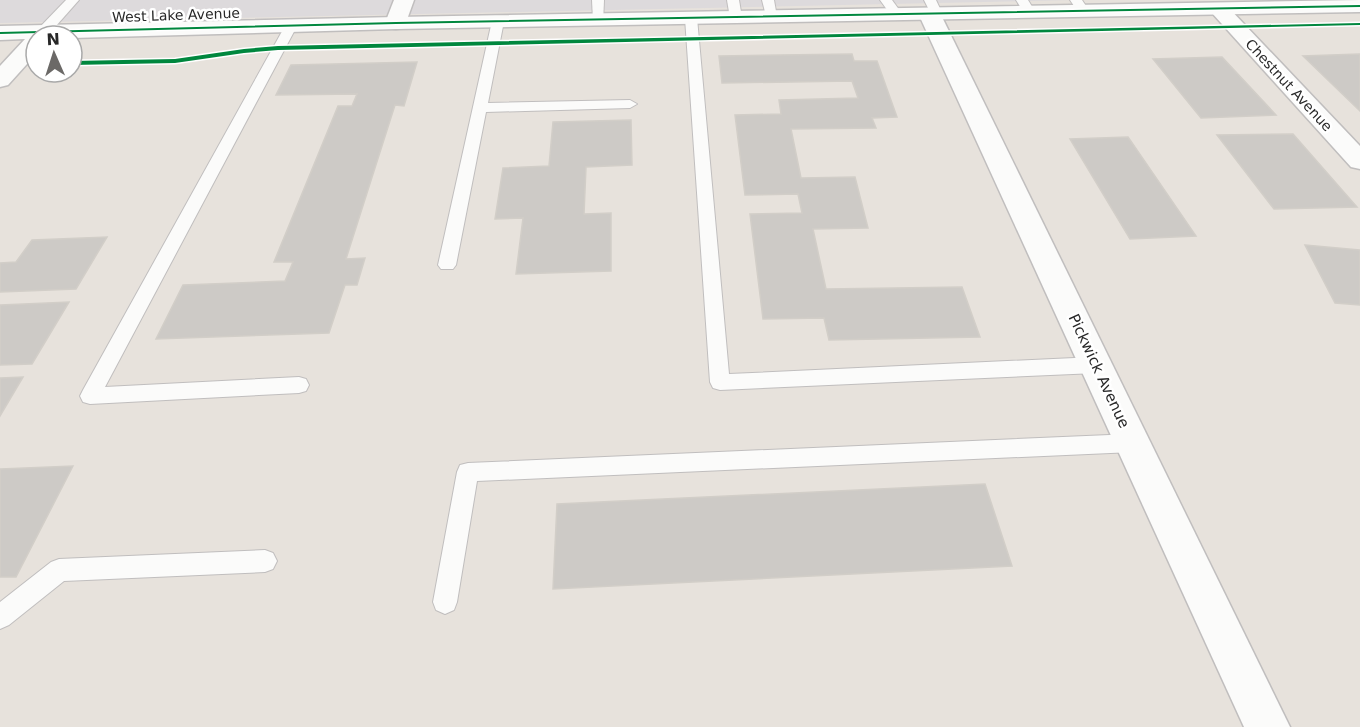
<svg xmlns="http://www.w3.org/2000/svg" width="1360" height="727" viewBox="0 0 1360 727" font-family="'DejaVu Sans',sans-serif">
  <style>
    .industrial { fill: #dddadc }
    .building { fill: #cdcac6; stroke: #d2cec8; stroke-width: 1.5 }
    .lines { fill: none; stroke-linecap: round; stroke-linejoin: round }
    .lane-casing { stroke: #c0bebe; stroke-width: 2 }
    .street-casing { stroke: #c0bebe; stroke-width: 3 }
    .secondary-casing { stroke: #c0bebe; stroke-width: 3 }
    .lane { fill: #fbfbfa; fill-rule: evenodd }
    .street { fill: #fbfbfa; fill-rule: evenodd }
    .secondary { fill: #fbfbfa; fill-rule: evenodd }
    .cycleway-casing { stroke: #fff; stroke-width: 3 }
    .cycleway { fill: #00873e; fill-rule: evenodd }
    .labels { text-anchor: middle; stroke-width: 5; stroke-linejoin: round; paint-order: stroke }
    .far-street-label { font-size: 14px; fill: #282828; stroke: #fff }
    .street-label { font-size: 15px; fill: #282828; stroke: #fff }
  </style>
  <rect width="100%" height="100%" fill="#e7e2dc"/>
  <path class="industrial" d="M0,0h1076l-1076,23z"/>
  <g class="building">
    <path d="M852,54l2,7h23l20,56 -25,1 4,10 -85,1 10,49 54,-1 13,51 -55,1 13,60 136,-2 18,50 -151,3 -5,-22 -61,1 -13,-105 52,-1 -4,-19 -53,1 -10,-80 46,-1 -2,-14 79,-2 -6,-17 -130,2 -3,-27z"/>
    <path d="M1360,54v57l-57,-55z"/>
    <path d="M1222,57l54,58 -75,3 -48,-59z"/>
    <path d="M417,62l-13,44 -9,-1 -49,154 19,-1 -8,27h-12l-16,48 -173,6 27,-54 102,-4 8,-19h-19l64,-156h14l5,-12 -81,1 15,-30z"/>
    <path d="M631,120l1,45 -46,2 -2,47 27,-1v58l-95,3 7,-56 -28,1 8,-51 46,-2 4,-44z"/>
    <path d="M1293,134l64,73 -83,2 -57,-74z"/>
    <path d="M1128,137l68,99 -66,3 -60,-100z"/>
    <path d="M107,237l-31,52 -76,3v-29l16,-1 16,-22z"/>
    <path d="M1305,245l55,5v55l-25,-2z"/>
    <path d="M69,302l-37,62 -32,1v-60z"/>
    <path d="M23,377l-23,39v-38z"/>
    <path d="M73,466l-57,111h-16v-108z"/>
    <path d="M985,484l27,82 -459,23 4,-85z"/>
  </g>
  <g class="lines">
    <g class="lane-casing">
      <g id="lane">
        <path d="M66,0h13l-31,35h-10l-1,-3 1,-3z"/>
        <path d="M592,0h12l-1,23 -4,1 -6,-4z"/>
        <path d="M727,0h12l3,18 -2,3 -4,1 -6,-4z"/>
        <path d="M762,0h12l3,17 -2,3h-8z"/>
        <path d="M880,0h12l11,15 -2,3h-8z"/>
        <path d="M924,0h12l7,15 -2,3h-8z"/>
        <path d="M1016,0h12l8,13 -2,3h-8z"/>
        <path d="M1070,0h12l8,12 -2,3h-8z"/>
        <path d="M691,14l6,4 32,356 367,-17 7,3 3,5 -3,5 -7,3 -376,17 -7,-2 -3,-6 -25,-364z"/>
        <path d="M498,17l6,4 -16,82 142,-3 7,4 -7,4 -144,4 -30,153 -3,4h-12l-3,-4 54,-244z"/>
        <path d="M291,22l6,4 -192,361 194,-10 7,2 3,6 -3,6 -7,2 -209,11 -7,-2 -3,-6 3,-6 202,-364z"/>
        <path d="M1133,434l7,3 4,6 -4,6 -7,3 -656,29 -20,121 -3,8 -9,4 -9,-4 -3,-8 24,-130 3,-7 8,-2z"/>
        <path d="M265,550l8,3 4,8 -4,8 -8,3 -201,9 -55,44 -9,4v-27l51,-40 8,-3z"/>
      </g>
    </g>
    <g class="street-casing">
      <g id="street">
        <path d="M394,0h20l-10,28 -8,1 -8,-1 -3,-5z"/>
        <path d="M1219,3l7,2 134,141v23l-9,-2 -139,-154 -4,-4 4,-4z"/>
        <path d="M930,9l8,1 3,5 349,712h-46l-325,-712 3,-5z"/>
      </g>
    </g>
    <g class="secondary-casing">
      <path id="secondary" d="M1360,0v12l-964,17 -324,9 -36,-2v18l-28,31 -8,2v-21l25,-27 -25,1v-14l396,-9z"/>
    </g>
    <use href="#lane" class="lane"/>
    <use href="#street" class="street"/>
    <use href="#secondary" class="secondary"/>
    <g class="cycleway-casing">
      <g id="cycleway">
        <path d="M1360,5v2l-964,17 -396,10v-2l396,-10z"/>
        <path d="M1360,23v2l-1082,25 -34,3 -69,10 -103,2v-4l103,-2 69,-10 34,-3z"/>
      </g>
    </g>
    <use href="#cycleway" class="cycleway"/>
  </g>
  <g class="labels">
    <g class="far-street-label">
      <text transform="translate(176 15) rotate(-2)" y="5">West Lake Avenue</text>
      <text transform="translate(1289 85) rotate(47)" y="5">Chestnut Avenue</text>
    </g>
    <g class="street-label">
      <text transform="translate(1099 371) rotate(65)" y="5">Pickwick Avenue</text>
    </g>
  </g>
  <g transform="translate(54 54) rotate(357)"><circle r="28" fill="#ffffff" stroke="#a9a9a9" stroke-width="1.5"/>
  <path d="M0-4.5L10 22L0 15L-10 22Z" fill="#6b6967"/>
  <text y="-9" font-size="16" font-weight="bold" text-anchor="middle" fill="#282828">N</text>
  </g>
</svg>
